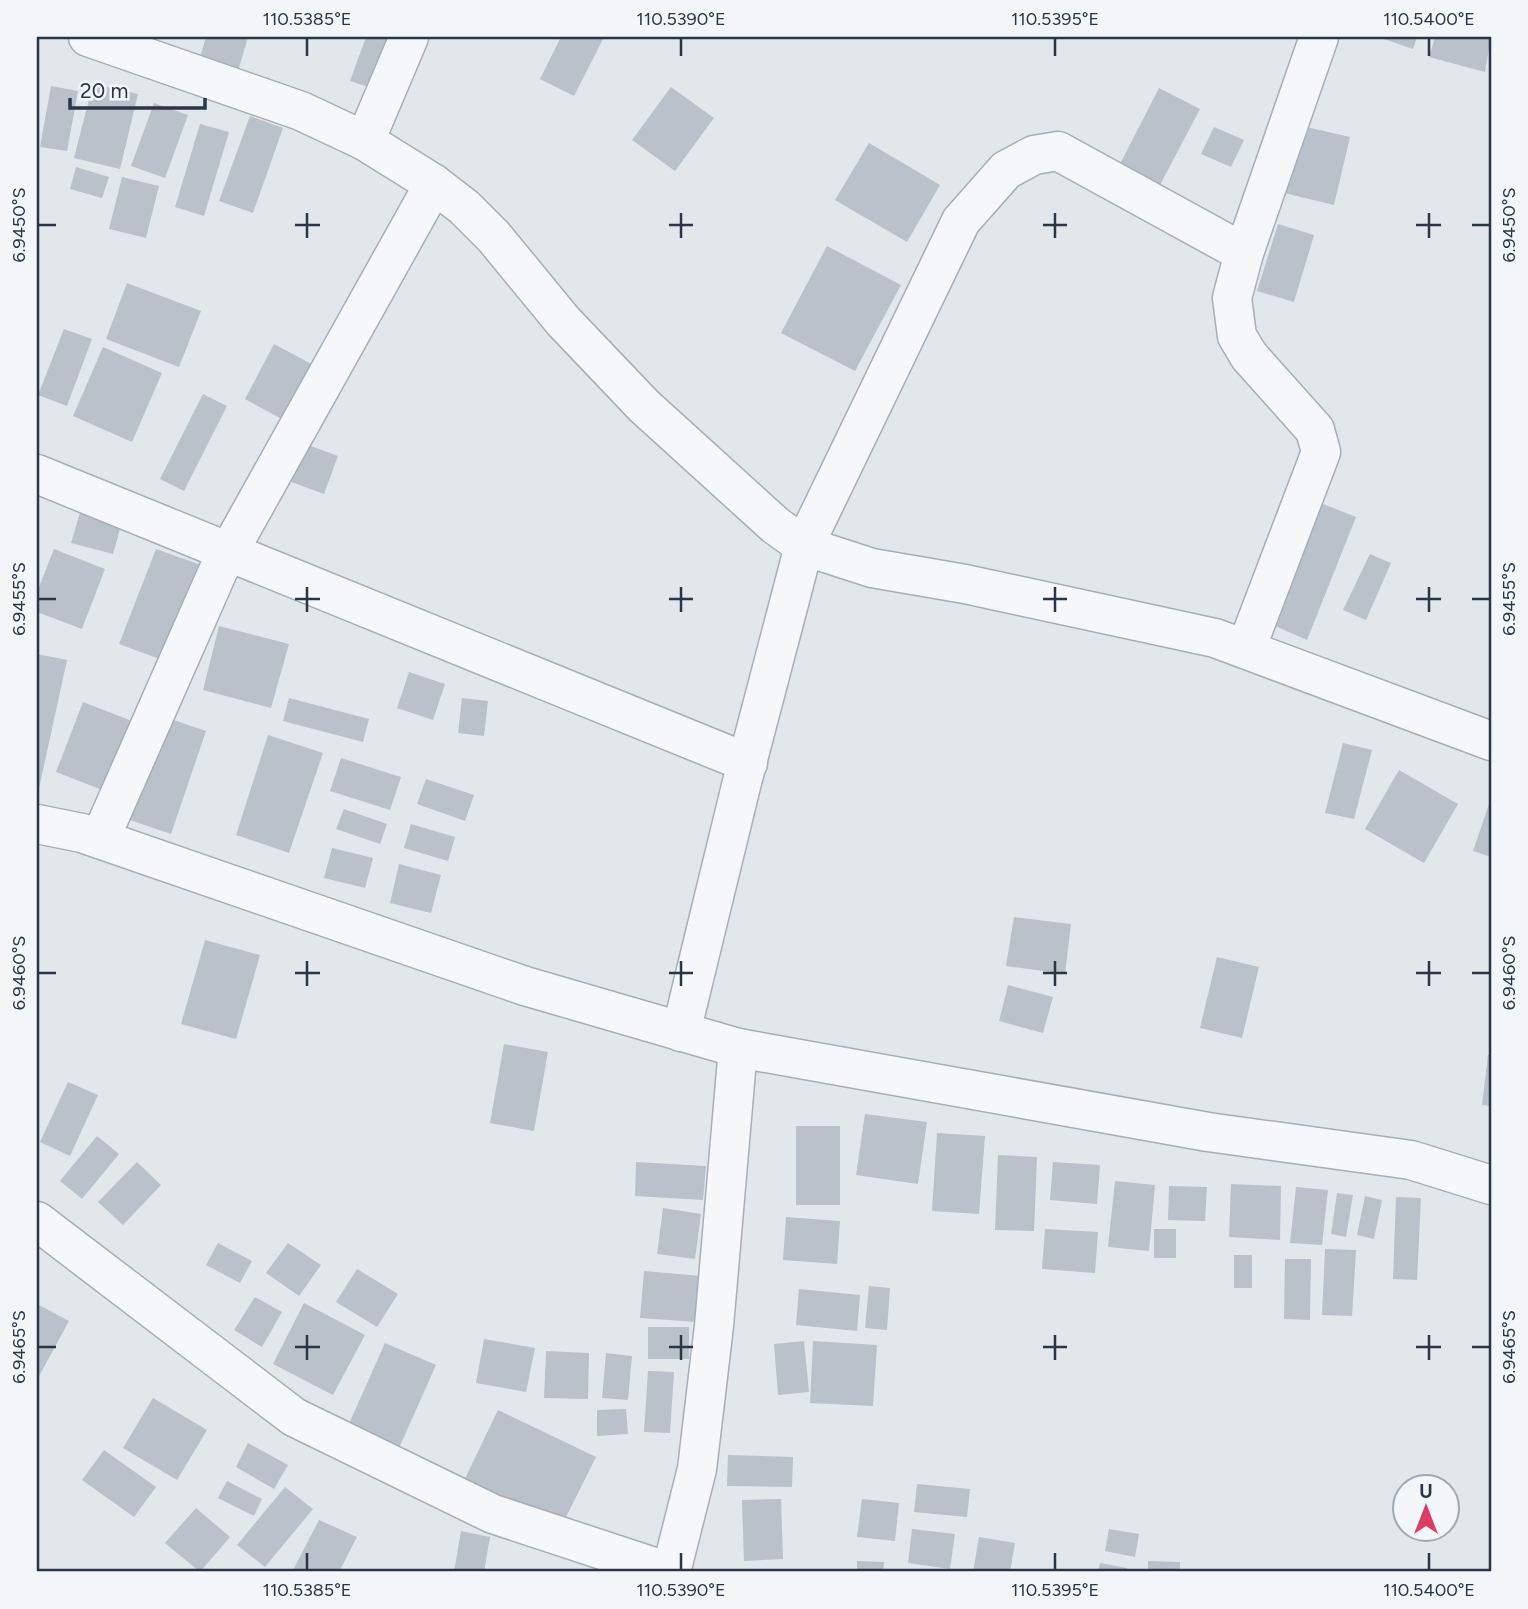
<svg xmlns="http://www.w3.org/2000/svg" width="1528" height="1609" viewBox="0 0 1528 1609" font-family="Figtree,sans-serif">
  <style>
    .building { fill: #b9c1ca }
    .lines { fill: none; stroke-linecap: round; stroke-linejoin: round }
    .minor-casing { stroke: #a6aeb7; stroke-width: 41 }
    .minor { stroke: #f6f7fa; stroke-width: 38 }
    .ticks { fill: none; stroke: #283646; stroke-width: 2.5 }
    .neatline { fill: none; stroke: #283646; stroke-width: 2.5 }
    .ticks-label { font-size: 18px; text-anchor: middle; fill: #283646 }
  </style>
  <rect width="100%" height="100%" fill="#e2e7ec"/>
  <g class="building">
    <path d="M206,37h42l-10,34 -39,-10z"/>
    <path d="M366,37h34l-19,54 -31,-10z"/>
    <path d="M561,37h43l-30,59 -34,-17z"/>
    <path d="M1378,37h39l-4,12z"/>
    <path d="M1435,37h56l-6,35 -56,-15z"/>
    <path d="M93,84l45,10 -18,75 -46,-11z"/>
    <path d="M51,86l27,5 -11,60 -27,-4z"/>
    <path d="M671,87l43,31 -39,53 -43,-31z"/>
    <path d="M1159,88l41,21 -40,76 -40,-21z"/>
    <path d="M154,103l34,12 -23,63 -34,-12z"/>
    <path d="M250,116l33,12 -30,85 -34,-12z"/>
    <path d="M200,124l29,8 -25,84 -29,-9z"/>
    <path d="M1302,126l48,11 -16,68 -50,-12z"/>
    <path d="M1214,127l30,13 -13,27 -30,-13z"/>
    <path d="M869,143l71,42 -33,57 -72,-42z"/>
    <path d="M76,167l33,10 -7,21 -32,-9z"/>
    <path d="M122,177l37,9 -13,52 -37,-9z"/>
    <path d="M1278,224l36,11 -20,67 -37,-11z"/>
    <path d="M827,246l74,39 -46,86 -74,-38z"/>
    <path d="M127,283l74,28 -22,56 -73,-28z"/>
    <path d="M64,329l28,10 -25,67 -29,-11z"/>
    <path d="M274,344l43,23 -30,55 -42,-23z"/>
    <path d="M103,347l59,26 -30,69 -59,-26z"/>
    <path d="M203,394l24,12 -43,85 -24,-12z"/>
    <path d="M300,442l38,14 -14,38 -38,-14z"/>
    <path d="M1323,504l33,13 -49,123 -32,-14z"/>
    <path d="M82,506l41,12 -10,36 -42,-11z"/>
    <path d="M54,549l51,20 -23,60 -45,-17v-20z"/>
    <path d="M156,549l56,20 -36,96 -57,-21z"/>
    <path d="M1370,554l21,9 -25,57 -23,-10z"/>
    <path d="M219,626l70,18 -18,64 -68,-18z"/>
    <path d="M37,654l30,6 -29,133h-1z"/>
    <path d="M409,672l36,12 -12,36 -36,-12z"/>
    <path d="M289,698l80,21 -6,23 -80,-21z"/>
    <path d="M462,698l26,3 -4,35 -26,-3z"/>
    <path d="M83,702l49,19 -27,70 -49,-19z"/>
    <path d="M162,716l44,15 -35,103 -44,-15z"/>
    <path d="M268,735l55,18 -34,100 -53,-18z"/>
    <path d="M1343,743l29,7 -18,69 -29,-6z"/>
    <path d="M341,758l60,19 -11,33 -60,-19z"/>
    <path d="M1399,770l59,34 -34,59 -59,-34z"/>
    <path d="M426,779l48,16 -9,26 -48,-17z"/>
    <path d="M1491,798v59l-18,-6z"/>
    <path d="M344,809l43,15 -7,20 -44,-15z"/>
    <path d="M411,824l44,13 -7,24 -44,-13z"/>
    <path d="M332,848l41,10 -8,30 -41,-10z"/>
    <path d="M399,864l42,11 -10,38 -41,-10z"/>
    <path d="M1014,917l57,7 -6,50 -59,-8z"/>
    <path d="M205,940l55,15 -24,84 -55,-15z"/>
    <path d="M1217,957l42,10 -17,71 -42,-10z"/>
    <path d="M1008,985l45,12 -10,36 -44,-12z"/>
    <path d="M504,1044l44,8 -14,79 -44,-8z"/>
    <path d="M1488,1055h3v51l-9,-1z"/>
    <path d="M68,1082l30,13 -28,61 -30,-14z"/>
    <path d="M865,1114l62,8 -9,62 -62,-9z"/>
    <rect x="796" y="1126" width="44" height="79"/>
    <path d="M937,1133l48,3 -6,78 -47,-3z"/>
    <path d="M97,1136l22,18 -37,45 -22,-18z"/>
    <path d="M998,1155l39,2 -3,74 -39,-1z"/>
    <path d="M137,1162l24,23 -38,40 -25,-23z"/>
    <path d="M636,1162l70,4 -3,34 -68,-4z"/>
    <path d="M1053,1162l47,3 -3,39 -47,-4z"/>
    <path d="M1115,1181l40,4 -6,66 -41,-4z"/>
    <path d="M1231,1184l50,2 -1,54 -51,-3z"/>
    <path d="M1169,1186l38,1 -2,34 -37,-1z"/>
    <path d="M1296,1187l32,3 -6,55 -32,-2z"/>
    <path d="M1337,1193l16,2 -7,42 -15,-3z"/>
    <path d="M1365,1196l17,4 -8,39 -17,-4z"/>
    <path d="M1396,1197l25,1 -4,82 -24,-1z"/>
    <path d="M663,1208l38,6 -6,45 -38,-5z"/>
    <path d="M786,1217l54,4 -3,43 -54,-4z"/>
    <path d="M1045,1229l53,3 -3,41 -53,-4z"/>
    <rect x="1154" y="1229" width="22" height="29"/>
    <path d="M218,1243l34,18 -12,22 -34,-18z"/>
    <path d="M288,1243l33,22 -22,31 -33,-23z"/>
    <path d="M1325,1249l31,1 -4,66 -30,-1z"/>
    <rect x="1234" y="1255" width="18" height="33"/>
    <path d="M1285,1259h26l-1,61 -26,-1z"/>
    <path d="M357,1269l41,25 -21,33 -41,-25z"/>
    <path d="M644,1271l57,5 -4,46 -57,-4z"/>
    <path d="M869,1286l21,2 -3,42 -22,-2z"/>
    <path d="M799,1289l61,6 -3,36 -61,-6z"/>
    <path d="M255,1297l27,15 -20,35 -28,-17z"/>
    <path d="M304,1303l61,32 -32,60 -60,-31z"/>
    <path d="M37,1304l32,17 -32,59z"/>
    <rect x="648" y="1327" width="41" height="32"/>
    <path d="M484,1339l51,9 -9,44 -50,-9z"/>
    <path d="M804,1341l5,51 -31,3 -4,-51z"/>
    <path d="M813,1341l64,4 -4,61 -63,-3z"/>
    <path d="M385,1343l51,22 -37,83 -51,-22z"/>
    <path d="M546,1351l43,2 -1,46 -44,-1z"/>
    <path d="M606,1353l26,3 -4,44 -26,-2z"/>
    <path d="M648,1371l26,1 -4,61 -26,-1z"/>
    <path d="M153,1398l54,32 -30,50 -54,-32z"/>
    <path d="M626,1409l2,25 -31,2v-26z"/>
    <path d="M498,1410l98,47 -38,76 -97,-46z"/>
    <path d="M248,1443l40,22 -14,24 -38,-22z"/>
    <path d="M104,1450l52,37 -22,30 -52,-37z"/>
    <path d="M728,1455l65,2 -1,30 -65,-1z"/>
    <path d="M227,1481l35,18 -8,17 -36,-18z"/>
    <path d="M917,1484l53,5 -3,28 -53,-5z"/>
    <path d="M285,1487l28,22 -48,58 -28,-22z"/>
    <path d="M781,1499l2,60 -39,2 -2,-61z"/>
    <path d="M862,1499l37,4 -4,38 -38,-4z"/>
    <path d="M196,1508l34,29 -30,35 -35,-29z"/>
    <path d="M319,1520l38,17 -18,35h-47z"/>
    <path d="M912,1529l43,5 -5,35 -42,-6z"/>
    <path d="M1109,1529l30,5 -4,23 -30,-6z"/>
    <path d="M461,1531l29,6 -6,35h-30z"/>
    <path d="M979,1537l36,6 -5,29h-37z"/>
    <path d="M857,1561l27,1 -1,10h-26z"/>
    <path d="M1148,1561l32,1v10h-32z"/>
    <path d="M1100,1563l27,5 -1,4h-28z"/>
  </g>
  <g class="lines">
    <g class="minor-casing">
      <g id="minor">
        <path d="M88,37l213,74 64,30 69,43 30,23 30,30 69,84 81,85 131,119 29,21 68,22 93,16 250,54 276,103"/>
        <path d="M365,141l44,-104"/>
        <path d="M37,474l711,289"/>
        <path d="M1246,649l75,-197 -6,-22 -66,-74 -12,-20 -5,-38 12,-45 75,-216"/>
        <path d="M37,824l45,9 443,153 213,62 470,84 203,28 80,25"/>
        <path d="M100,839l118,-268 216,-387"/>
        <path d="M681,1032l60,-246 63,-240 157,-325 45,-51 28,-15 24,-4 186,102"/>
        <path d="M37,1221l257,196 199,97 176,58"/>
        <path d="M671,1572l26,-103 17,-143 24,-278"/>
      </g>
    </g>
    <use href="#minor" class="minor"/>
  </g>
  <path class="ticks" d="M307,38v18M681,38v18M1055,38v18M1429,38v18M307,213v25M681,213v25M1055,213v25M1429,213v25M38,225h18M295,225h25M669,225h24M1043,225h24M1416,225h25M1472,225h18M307,587v25M681,587v25M1055,587v25M1429,587v25M38,599h18M295,599h25M669,599h24M1043,599h24M1416,599h25M1472,599h18M307,961v25M681,961v25M1055,961v25M1429,961v25M38,973h18M295,973h25M669,973h24M1043,973h24M1416,973h25M1472,973h18M307,1335v25M681,1335v25M1055,1335v25M1429,1335v25M38,1347h18M295,1347h25M669,1347h24M1043,1347h24M1416,1347h25M1472,1347h18M307,1553v17M681,1553v17M1055,1553v17M1429,1553v17"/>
  <rect width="1528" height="1609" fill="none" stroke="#f2f6f9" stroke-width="77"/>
  <g transform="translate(1426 1508)"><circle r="33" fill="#f2f6f9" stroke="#a1a9b1" stroke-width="2"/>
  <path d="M0-5L12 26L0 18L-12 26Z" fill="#da3e65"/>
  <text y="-10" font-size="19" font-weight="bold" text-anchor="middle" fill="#283646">U</text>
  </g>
  <path d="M70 98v10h135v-10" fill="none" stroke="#283646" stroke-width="3.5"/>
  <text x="80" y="98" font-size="21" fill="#283646" stroke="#f2f6f9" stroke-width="5" paint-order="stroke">20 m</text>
  <rect x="38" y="38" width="1452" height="1532" class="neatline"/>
  <g class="ticks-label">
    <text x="307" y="25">110.5385°E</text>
    <text x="681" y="25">110.5390°E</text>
    <text x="1055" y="25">110.5395°E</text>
    <text x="1429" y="25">110.5400°E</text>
    <text transform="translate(19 225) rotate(-90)" y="6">6.9450°S</text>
    <text transform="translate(1509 225) rotate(-90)" y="6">6.9450°S</text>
    <text transform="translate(19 599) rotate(-90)" y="6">6.9455°S</text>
    <text transform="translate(1509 599) rotate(-90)" y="6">6.9455°S</text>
    <text transform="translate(19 973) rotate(-90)" y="6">6.9460°S</text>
    <text transform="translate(1509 973) rotate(-90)" y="6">6.9460°S</text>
    <text transform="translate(19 1347) rotate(-90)" y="6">6.9465°S</text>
    <text transform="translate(1509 1347) rotate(-90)" y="6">6.9465°S</text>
    <text x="307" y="1596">110.5385°E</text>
    <text x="681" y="1596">110.5390°E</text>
    <text x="1055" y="1596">110.5395°E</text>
    <text x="1429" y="1596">110.5400°E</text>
  </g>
</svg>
